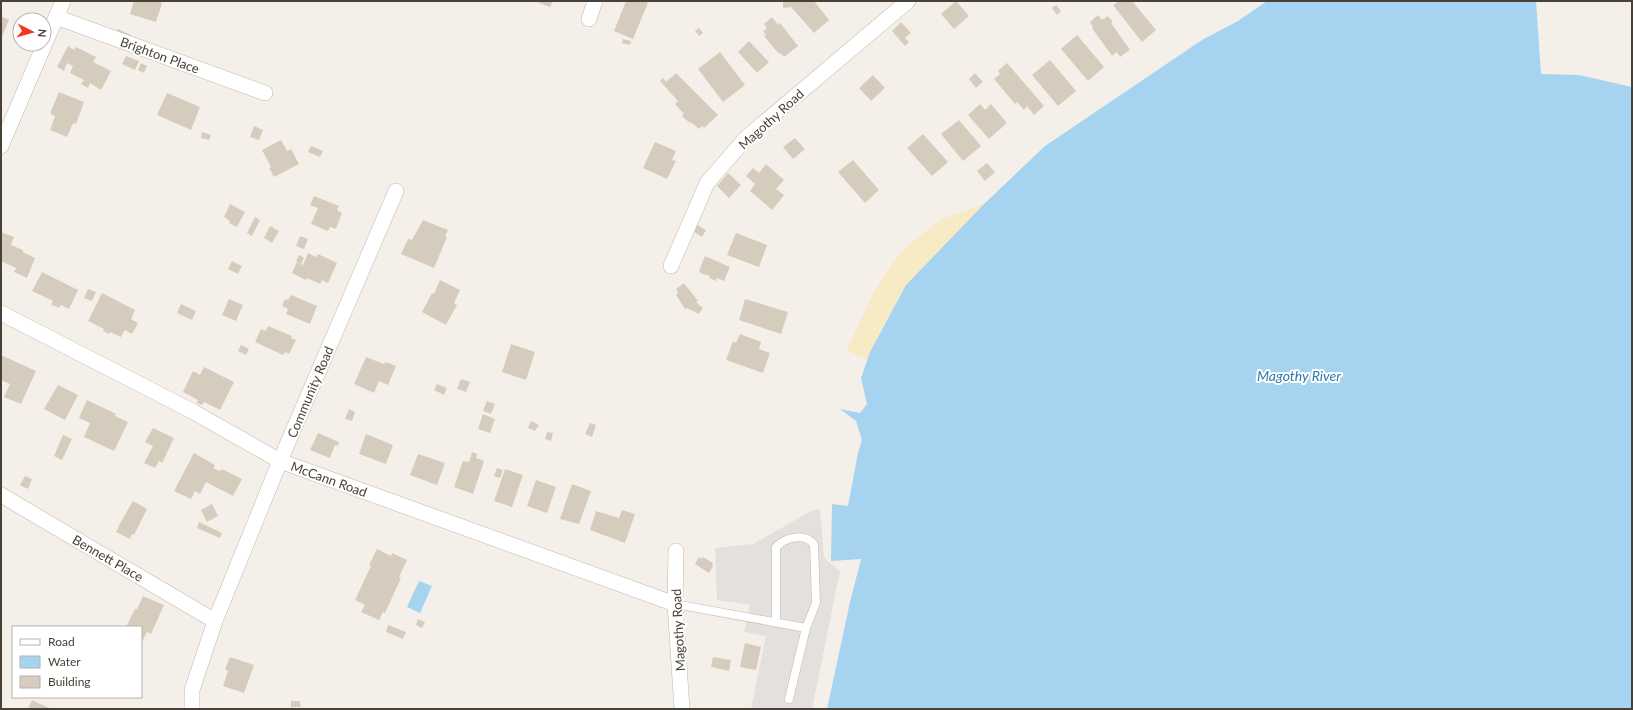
<svg xmlns="http://www.w3.org/2000/svg" width="1633" height="710" viewBox="0 0 1633 710" font-family="Lato,sans-serif">
  <style>
    .sand { fill: #f7ebc5 }
    .parking { fill: #e3e0dd }
    .water { fill: #a6d4f0 }
    .building { fill: #d6ccbe }
    .lines { fill: none; stroke-linecap: round; stroke-linejoin: round }
    .service-casing { stroke: #c0b8ab; stroke-width: 9 }
    .minor-casing { stroke: #c0b8ab; stroke-width: 16 }
    .service { stroke: #fff; stroke-width: 8 }
    .minor { stroke: #fff; stroke-width: 15 }
    .labels { text-anchor: middle; stroke-width: 4; stroke-linejoin: round; paint-order: stroke }
    .street-label { font-size: 13px; fill: #484137; stroke: #fff }
    .water-label { font-size: 14px; font-style: italic; fill: #2f7aab; stroke: #fff }
  </style>
  <rect width="100%" height="100%" fill="#f4f0e9"/>
  <path class="sand" d="M985,203l-36,38 -61,76 -21,42 -21,-8 28,-59 17,-27 16,-19 35,-27z"/>
  <path class="parking" d="M820,509l4,49 16,13 -28,138h-61l15,-73 -22,-4 6,-27 -33,-5 -2,-52 38,-4 60,-34z"/>
  <g class="water">
    <path d="M1267,1h269l5,73 38,1 53,12v622h-805l23,-107 11,-43 -30,2 1,-57 16,2 10,-53 4,-13 -6,-19 -16,-12 20,4 7,-9 -6,-26 9,-26 36,-67 79,-82 60,-57 157,-106 36,-19z"/>
    <path d="M419,581l13,5 -12,27 -13,-6z"/>
  </g>
  <g class="building">
    <path d="M134,1h24l4,2 -6,19 -26,-8z"/>
    <path d="M534,1h19l-3,6z"/>
    <path d="M626,1h19l3,2 -15,36 -19,-8z"/>
    <path d="M783,1h31l15,19 -15,13 -23,-26 -8,1z"/>
    <path d="M956,1l13,15 -15,13 -13,-15z"/>
    <path d="M1119,1h13l24,29 -14,12 -29,-37z"/>
    <path d="M1056,5l5,6 -4,4 -5,-7z"/>
    <path d="M1098,15l4,5 6,-4 5,6 -2,1 19,27 -10,7 -3,-5 -5,4 -20,-28 1,-1 -3,-5z"/>
    <path d="M1,16l8,4 -8,19z"/>
    <path d="M772,17l6,8 2,-2 18,23 -14,11 -4,-4 -1,1 -15,-18 2,-1 -3,-4 4,-3 -3,-4z"/>
    <path d="M901,22l10,11 -6,5 4,4 -4,4 -13,-15z"/>
    <path d="M699,28l4,5 -4,3 -4,-5z"/>
    <path d="M118,29l13,6 -3,5 -13,-9z"/>
    <path d="M1077,35l27,32 -16,14 -27,-32z"/>
    <path d="M623,39l8,2 -1,4 -8,-2z"/>
    <path d="M749,41l20,21 -12,11 -19,-21z"/>
    <path d="M68,46l6,4 2,-3 20,10 -3,5 18,9 -10,19 -11,-7 -2,5 -7,-4 3,-4 -14,-7 3,-7 -6,-3 -3,8 -7,-4z"/>
    <path d="M720,52l25,33 -22,17 -25,-33z"/>
    <path d="M126,56l13,5 -4,9 -13,-6z"/>
    <path d="M1050,60l26,31 -18,15 -26,-31z"/>
    <path d="M141,63l6,3 -3,7 -6,-3z"/>
    <path d="M1007,63l37,43 -10,9 -7,-9 -3,4 -7,-8 -2,2 -21,-25 6,-5 -2,-3z"/>
    <path d="M676,73l42,42 -14,13 -2,-2 -3,3 -8,-7 -1,1 -7,-6 -1,-2 2,-1 -9,-10 3,-3 -18,-20 3,-3 3,4z"/>
    <path d="M975,73l8,9 -7,6 -7,-9z"/>
    <path d="M873,75l12,13 -14,13 -12,-13z"/>
    <path d="M59,92l25,10 -8,22 -3,-1 -6,14 -17,-7 5,-14 -4,-2v-3z"/>
    <path d="M167,93l33,14 -9,23 -34,-15z"/>
    <path d="M980,104l5,6 6,-6 16,19 -18,16 -21,-24z"/>
    <path d="M959,120l22,26 -18,15 -22,-27z"/>
    <path d="M254,126l9,4 -4,10 -9,-3z"/>
    <path d="M202,132l9,3 -2,5 -8,-2z"/>
    <path d="M923,134l25,28 -16,14 -25,-28z"/>
    <path d="M795,138l10,11 -12,10 -10,-12z"/>
    <path d="M281,140l6,11 4,-2 8,15 -25,13 -5,-9 2,-1 -9,-17z"/>
    <path d="M655,142l21,9 -4,9 4,1 -9,18 -24,-11z"/>
    <path d="M311,146l12,5 -3,6 -12,-5z"/>
    <path d="M853,160l26,30 -14,13 -27,-31z"/>
    <path d="M987,163l8,9 -10,9 -8,-10z"/>
    <path d="M766,164l18,16 -8,9 8,6 -12,15 -22,-19 5,-7 -9,-8 7,-8 6,5z"/>
    <path d="M728,173l13,12 -12,13 -12,-12z"/>
    <path d="M314,196l25,10 -2,4 5,3 -6,16 -6,-2 -2,4 -17,-7 7,-16 -8,-3z"/>
    <path d="M230,204l15,8 -8,15 -8,-4 1,-2 -6,-4z"/>
    <path d="M255,217l5,3 -8,16 -5,-3z"/>
    <path d="M423,220l25,10 -3,6 2,1 -13,31 -33,-14 7,-15 4,1z"/>
    <path d="M697,225l9,5 -4,7 -8,-5z"/>
    <path d="M270,226l9,5 -7,12 -8,-5z"/>
    <path d="M1,232l13,5 -3,8 12,5v2l12,6 -8,20 -13,-6 2,-4 -15,-7z"/>
    <path d="M736,233l31,12 -8,22 -32,-12z"/>
    <path d="M300,236l8,3 -4,10 -8,-3z"/>
    <path d="M308,253l8,4 2,-3 19,9 -9,20 -6,-3 -2,4 -13,-6 -1,2 -14,-7 5,-11 6,3z"/>
    <path d="M299,255l5,3 -3,6 -5,-3z"/>
    <path d="M705,256l25,11 -6,14 -7,-3 -1,3 -7,-3 1,-2 -10,-3 1,-1 -2,-1z"/>
    <path d="M232,261l10,5 -4,8 -10,-5z"/>
    <path d="M42,272l36,18 -9,19 -8,-4 -2,3 -2,-1 -6,-2 2,-4 -21,-10z"/>
    <path d="M440,280l20,10 -6,13 3,2 -11,20 -24,-13 10,-19 2,1z"/>
    <path d="M684,283l14,18 -2,1 7,6 -4,6 -12,-6 -2,1 -9,-14 2,-2 -2,-4z"/>
    <path d="M88,289l8,3 -4,9 -8,-3z"/>
    <path d="M102,293l33,17 -4,9 7,4 -6,11 -7,-4 -4,7 -11,-5 -1,2 -6,-3 1,-2 -16,-8z"/>
    <path d="M291,295l26,11 -7,18 -24,-10 2,-5 -6,-3 3,-7 3,1z"/>
    <path d="M229,299l14,6 -7,16 -14,-6z"/>
    <path d="M745,299l43,13 -7,22 -42,-14z"/>
    <path d="M181,304l15,7 -4,9 -15,-7z"/>
    <path d="M268,326l24,10 -1,2 5,2 -7,14 -4,-2 -2,3 -28,-13 6,-13 5,2z"/>
    <path d="M740,334l21,8 -2,7 11,4 -7,20 -37,-13 7,-19 3,2z"/>
    <path d="M511,344l24,8 -9,28 -24,-8z"/>
    <path d="M241,345l8,4 -3,6 -8,-4z"/>
    <path d="M1,355l35,16 -15,33 -17,-7 6,-13 -9,-4z"/>
    <path d="M366,357l18,7 2,-2 10,4 -8,19 -9,-4 -5,12 -20,-9z"/>
    <path d="M204,367l30,15 -14,28 -16,-8 -2,3 -5,-2 1,-3 -15,-8 10,-21 7,4z"/>
    <path d="M461,379l9,3 -4,10 -9,-3z"/>
    <path d="M437,384l10,4 -3,7 -10,-5z"/>
    <path d="M58,385l20,10 -13,25 -21,-11z"/>
    <path d="M87,400l29,14 -1,2 13,6 -14,29 -30,-14 6,-14 -11,-5z"/>
    <path d="M487,401l8,3 -4,10 -8,-3z"/>
    <path d="M349,409l6,3 -3,9 -7,-2z"/>
    <path d="M483,414l12,5 -5,14 -12,-4z"/>
    <path d="M531,421l8,4 -4,6 -7,-3z"/>
    <path d="M590,423l6,2 -4,12 -7,-3z"/>
    <path d="M153,428l21,10 -12,25 -3,-2 -4,7 -11,-5 9,-17 -8,-4z"/>
    <path d="M547,432l6,1 -2,8 -6,-2z"/>
    <path d="M318,433l21,9 -1,4 -3,-1 -5,13 -20,-8z"/>
    <path d="M366,434l27,11 -7,19 -27,-10z"/>
    <path d="M63,435l9,4 -10,21 -8,-4z"/>
    <path d="M472,452l5,2 -1,4 8,3 -11,33 -19,-7 9,-26 6,1z"/>
    <path d="M194,453l21,12 -2,3 7,3 2,-2 20,10 -9,17 -27,-14 -6,12 -5,-3 -4,8 -17,-8z"/>
    <path d="M418,454l27,9 -8,22 -27,-10z"/>
    <path d="M497,468l6,2 -3,8 -6,-2z"/>
    <path d="M505,469l18,6 -11,32 -18,-6z"/>
    <path d="M25,476l7,3 -4,10 -8,-4z"/>
    <path d="M536,480l20,7 -9,26 -20,-7z"/>
    <path d="M572,484l19,7 -12,33 -19,-5z"/>
    <path d="M133,501l14,8 -13,26 -2,-1 -2,5 -14,-7 3,-5h-1z"/>
    <path d="M212,504l6,12 -11,6 -6,-12z"/>
    <path d="M622,510l13,4 -10,29 -35,-13 6,-19 23,7z"/>
    <path d="M199,522l23,11 -2,5 -23,-10z"/>
    <path d="M377,549l14,7 1,-3 15,7 -8,17 2,1 -16,35 -2,-1 -4,8 -18,-8 4,-7 -10,-5 16,-34 -2,-1z"/>
    <path d="M699,557l3,2 1,-2 10,6 -1,2 1,1 -4,7 -14,-9z"/>
    <path d="M143,596l21,9 -13,29 -4,-2 -6,12v-17h-15l9,-18h2z"/>
    <path d="M418,619l7,3 -3,6 -6,-3z"/>
    <path d="M388,625l18,7 -3,7 -17,-7z"/>
    <path d="M745,643l16,4 -5,23 -16,-3z"/>
    <path d="M230,657l24,8 -10,28 -21,-7 5,-15 -3,-2z"/>
    <path d="M713,657l18,3 -2,11 -18,-4z"/>
    <path d="M32,700l19,9h-23z"/>
    <path d="M291,701h9l1,6h-10z"/>
  </g>
  <g class="lines">
    <g class="service-casing">
      <g id="service">
        <path d="M675,604l131,24 -17,71"/>
        <path d="M776,622v-75c10,-10 30,-15 38,-2l2,58 -10,25"/>
      </g>
    </g>
    <g class="minor-casing">
      <g id="minor">
        <path d="M56,17l209,76"/>
        <path d="M589,19l6,-18"/>
        <path d="M1,146l62,-145"/>
        <path d="M671,266l36,-83 39,-45 162,-137"/>
        <path d="M1,313l191,98 88,50 395,143"/>
        <path d="M1,495l214,126"/>
        <path d="M676,551l-1,53 7,105"/>
        <path d="M192,709v-19l23,-69 65,-160 116,-270"/>
      </g>
    </g>
    <use href="#service" class="service"/>
    <use href="#minor" class="minor"/>
  </g>
  <g class="labels">
    <g class="street-label">
      <text transform="translate(160 55) rotate(20)" y="5">Brighton Place</text>
      <text transform="translate(771 119) rotate(-42)" y="5">Magothy Road</text>
      <text transform="translate(310 392) rotate(-67)" y="5">Community Road</text>
      <text transform="translate(329 479) rotate(20)" y="5">McCann Road</text>
      <text transform="translate(108 558) rotate(30)" y="5">Bennett Place</text>
      <text transform="translate(678 630) rotate(-93)" y="5">Magothy Road</text>
    </g>
    <g class="water-label">
      <text x="1299" y="381">Magothy River</text>
    </g>
  </g>
  <rect width="1633" height="710" fill="none" stroke="#484137" stroke-width="4"/>
  <rect x="12" y="626" width="130" height="72" fill="#ffffff" stroke="#b6b3af"/>
  <rect x="20" y="639" width="20" height="6" fill="#ffffff" stroke="#b6b3af"/>
  <text x="48" y="646" font-size="12" fill="#484137">Road</text>
  <rect x="20" y="656" width="20" height="12" fill="#a6d4f0" stroke="#b6b3af"/>
  <text x="48" y="666" font-size="12" fill="#484137">Water</text>
  <rect x="20" y="676" width="20" height="12" fill="#d6ccbe" stroke="#b6b3af"/>
  <text x="48" y="686" font-size="12" fill="#484137">Building</text>
  <g transform="translate(32 32) rotate(96)"><circle r="19" fill="#ffffff" stroke="#b6b3af"/>
  <path d="M0-3L7 15L0 10L-7 15Z" fill="#f7371c"/>
  <text y="-6" font-size="11" font-weight="bold" text-anchor="middle" fill="#484137">N</text>
  </g>
</svg>
